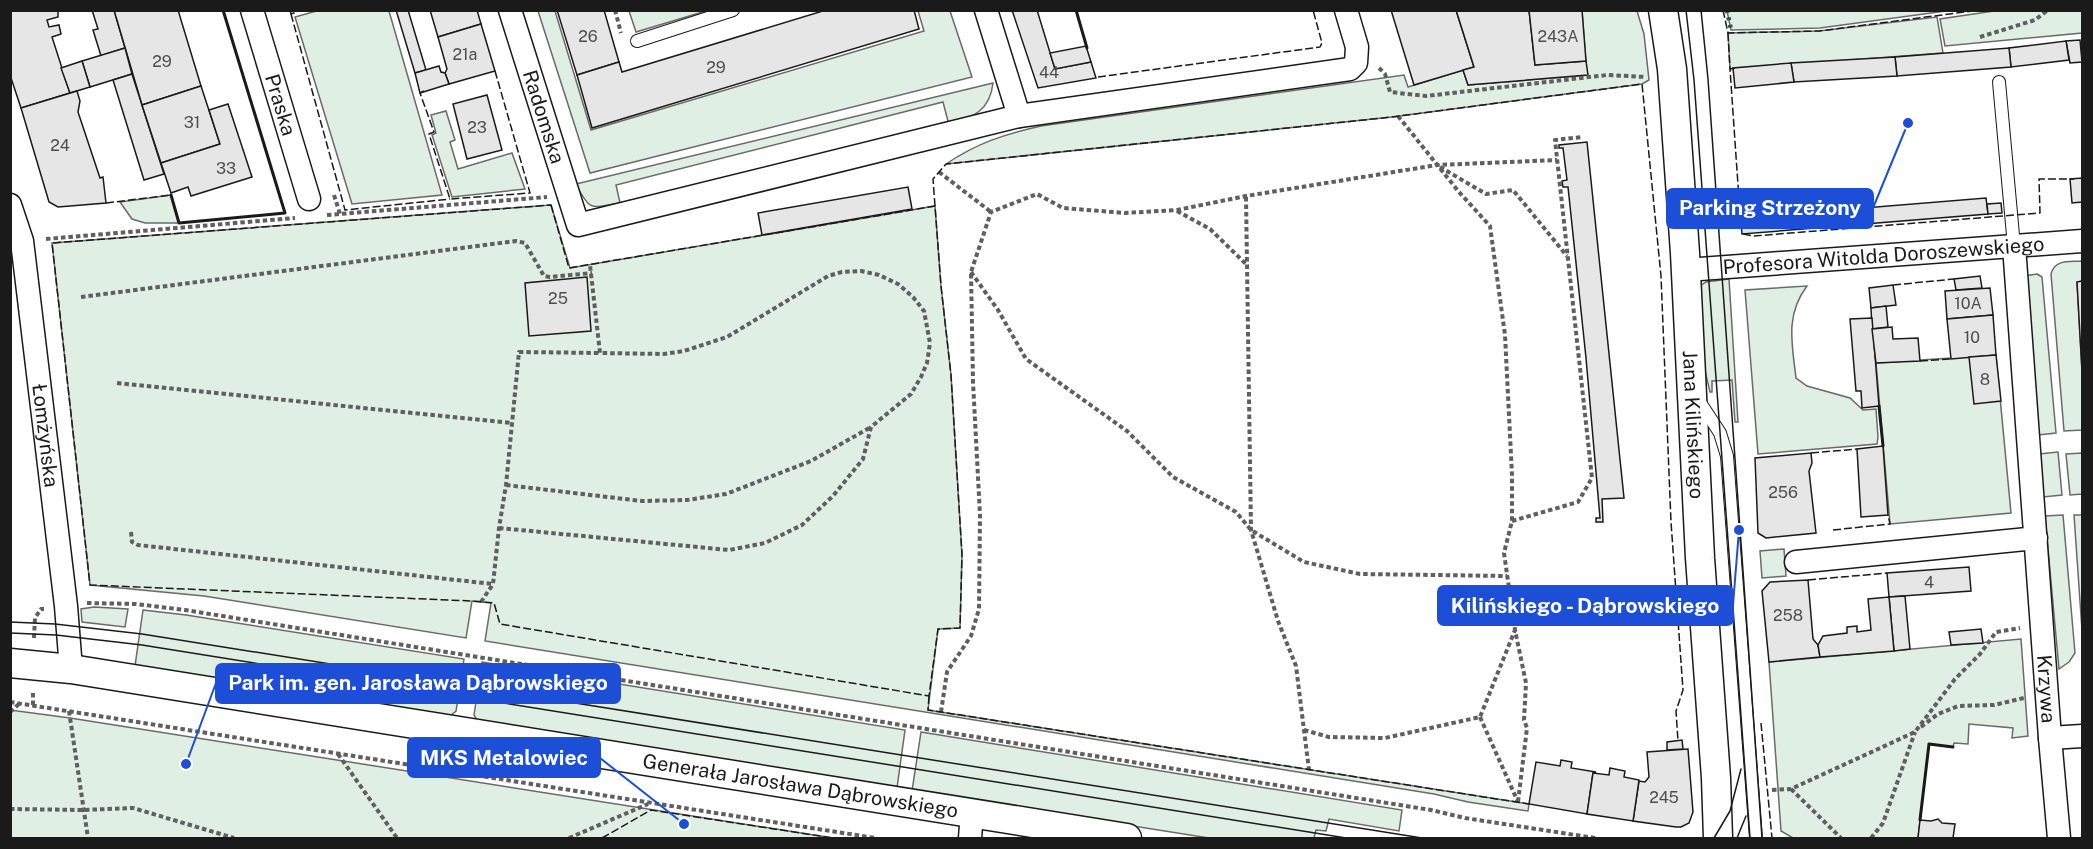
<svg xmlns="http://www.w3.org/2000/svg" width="2093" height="849" viewBox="0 0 2093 849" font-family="'Public Sans',sans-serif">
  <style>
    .green { fill: #e0efe3; stroke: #6a6a6a; stroke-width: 1.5 }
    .building { fill: #e6e6e6; stroke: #1a1a1a; stroke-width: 1.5 }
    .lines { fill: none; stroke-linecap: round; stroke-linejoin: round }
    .service-casing { stroke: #1a1a1a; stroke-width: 14 }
    .minor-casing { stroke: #1a1a1a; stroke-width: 25 }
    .tertiary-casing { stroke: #1a1a1a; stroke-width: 31 }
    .path { stroke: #5f5f5f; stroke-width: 4; stroke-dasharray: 4.5 3; stroke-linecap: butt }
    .service { stroke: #fff; stroke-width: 12 }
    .minor { stroke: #fff; stroke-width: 22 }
    .tertiary { stroke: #fff; stroke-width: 28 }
    .tram { stroke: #1a1a1a; stroke-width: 1.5 }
    .hedge { stroke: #2b5a34; stroke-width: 4.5; stroke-dasharray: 3 4.5; stroke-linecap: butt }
    .fence { stroke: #1a1a1a; stroke-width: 1.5; stroke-dasharray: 8 3; stroke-linecap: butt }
    .wall { stroke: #1a1a1a; stroke-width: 3 }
    .labels { text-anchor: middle; stroke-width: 4.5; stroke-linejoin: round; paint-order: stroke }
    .number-label { font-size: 16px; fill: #4d4d4d }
    .street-label { font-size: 20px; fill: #1a1a1a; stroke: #fff }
    .leader { fill: none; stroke: #1d4ed8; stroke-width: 2 }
    .callout-dot { fill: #1d4ed8; stroke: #fff; stroke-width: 2 }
    .callout { fill: #1d4ed8; stroke: #1d4ed8; stroke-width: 2 }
    .callout-label { font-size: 21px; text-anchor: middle; font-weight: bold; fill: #fff }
  </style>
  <rect width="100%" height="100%" fill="#fff"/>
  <g class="green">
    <path d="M320,10l69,1 53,184 -90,9 -57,-187z"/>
    <path d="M538,11h17l36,119 333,-99 -6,-20h32l22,66 -382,96z"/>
    <path d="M629,11v-1l77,1 -70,21z"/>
    <path d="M1582,11h55l7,23 5,46 -7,4 -250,33 -446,47c31,-21 59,-30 95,-38l363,-51 4,12 55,-17 5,15 119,-10z"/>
    <path d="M1727,11v-1l219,1 -126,17 -89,2z"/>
    <path d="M1994,11h88v22l-137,13 -5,-27z"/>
    <path d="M1937,17l6,36 -213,16 -2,-36 91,-2z"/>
    <path d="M993,83c-3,28 -20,34 -44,42l-6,-23 -327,83 4,18c-29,5 -30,9 -44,-19z"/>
    <path d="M446,111l9,29 -5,2 8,27 54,-16 13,36 -73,8 -20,-62 4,-2 -5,-18z"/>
    <path d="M171,195l8,28h-34l-13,-4 -12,-17z"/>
    <path d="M551,205l19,63 365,-62 6,80 10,89 11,180 -2,73 -22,1 -10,81 601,94 -1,7 -60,-9 -34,-8 -949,-153 6,-38 -19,-2 -6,37 -262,-42 -114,-11 -38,-342z"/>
    <path d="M2082,261v20l-5,1 5,89v59l-18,1 -13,-157c4,-15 18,-12 31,-13z"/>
    <path d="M2037,274l5,3 14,156 -18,2 -13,-159z"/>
    <path d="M1729,279l9,143h-3l-3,-42 -20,1v11h-2l-5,-21 -5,-85 6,-4z"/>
    <path d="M1807,286c-22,29 -15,58 -11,92l11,8 43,12 13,12 13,-1 2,28 -1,7 -119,10 -13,-164z"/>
    <path d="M1996,355l15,158 -121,11 -14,-161z"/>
    <path d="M2058,452l4,43 -19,2 -4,-43z"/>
    <path d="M2082,453v41l-12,1 -4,-41z"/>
    <path d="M2063,515l12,138 -6,9 -10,7 -14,-153z"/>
    <path d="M2074,515h8v115z"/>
    <path d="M1784,549l2,27 -24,2 -2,-27z"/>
    <path d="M94,607l34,2 -3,18 -43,-5 -1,-13z"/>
    <path d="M143,610l43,5 278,44 -8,52 -6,5 -315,-50z"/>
    <path d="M2021,639l7,97 -16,2 1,-10 -44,-4 -1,20 -14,-1 -1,4 -24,-3 -11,94h-125l-12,-7 -12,-169z"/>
    <path d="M482,662l423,68 -8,58 -420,-68 -3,-5z"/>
    <path d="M10,710l60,8 763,120h-822z"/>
    <path d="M921,732l481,78 -3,21 -70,-12 -3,12 -10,-1 -2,8h2h-107l-297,-47z"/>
  </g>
  <g class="building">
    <path d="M10,10h48v7l-11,3 2,7 10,-2 2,9 -9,3 18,56 -49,15 -11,-33z"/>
    <path d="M92,10h22l11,38 -24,8 -8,-26 5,-1z"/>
    <path d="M114,10h64l23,76 -59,19z"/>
    <path d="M396,10h12l18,60 -11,3z"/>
    <path d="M430,10h47l4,14 -43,13z"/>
    <path d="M557,10h47l15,52 -42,13z"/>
    <path d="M826,10h88l5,19 -327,99 -15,-53 42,-13 3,10z"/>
    <path d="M1012,10h25l18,59 36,-7 5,16 -58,10z"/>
    <path d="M1391,10h65l18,57 -60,18z"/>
    <path d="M1456,10h73l6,55 51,-4 2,14 -120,10 -5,-15 11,-3z"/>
    <path d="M1529,10h53l4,51 -51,4z"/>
    <path d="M481,24l14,47 -46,13 -4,-11 2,-4 -9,-32z"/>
    <path d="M2080,40l2,22 -12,1 -4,-22z"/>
    <path d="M2066,41l3,19 -58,7 -2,-19z"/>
    <path d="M1086,46l5,16 -36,7 -5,-16z"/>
    <path d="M125,48l7,26 -42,13 -8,-26z"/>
    <path d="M2009,48l2,19 -114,9 -2,-19z"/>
    <path d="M1895,57l2,19 -103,6 -3,-19z"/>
    <path d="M82,61l8,26 -20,6 -9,-25z"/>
    <path d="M1791,63l3,19 -59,6 -2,-20z"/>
    <path d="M439,66l2,6 4,1 4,11 -29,9 -5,-20z"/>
    <path d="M132,74l32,100 -20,6 -31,-100z"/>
    <path d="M201,86l19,58 -59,19 -19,-58z"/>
    <path d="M77,91l3,10 -2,11 22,66 3,-1 3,26 -48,4 -9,-5 -28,-94z"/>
    <path d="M487,95l15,55 -35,9 -14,-55z"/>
    <path d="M228,104l24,73 -61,19 -3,-9 -17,6 -10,-30 59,-19 -11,-34z"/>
    <path d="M1587,142l37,356 -22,1 1,23h-7v-4h4l-14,-160 -18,-171h-5l-1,-6 5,-1 -4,-32h-4v-3z"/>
    <path d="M2082,178v24l-10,1 -2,-24z"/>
    <path d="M908,187l4,22 -150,26 -4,-22z"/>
    <path d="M1986,198l2,16 -246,20 -2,-23 25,-3 1,8z"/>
    <path d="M2001,203l1,10 -14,1 -1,-10z"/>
    <path d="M1980,276l2,12 -26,2 -2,-11z"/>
    <path d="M587,277l4,54 -62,5 -4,-53z"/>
    <path d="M2082,281v90l-5,-89z"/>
    <path d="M1893,285l3,20 -25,3 -2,-20z"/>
    <path d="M1990,288l3,27 -46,4 -2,-28z"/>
    <path d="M1886,306l2,21 -16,2 -1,-21z"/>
    <path d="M1993,315l3,40 -45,4 -4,-40z"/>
    <path d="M1872,318l7,88 -17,2 -1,-17h-5l-6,-72z"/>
    <path d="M1892,327l1,12 25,-1 2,23 -44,2 -4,-34z"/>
    <path d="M1996,355l5,46 -27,3 -5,-47z"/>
    <path d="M1883,446l5,69 -27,2 -4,-68z"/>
    <path d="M1811,453l1,10 -3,8 7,62 -50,5 -8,-5 -3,-75z"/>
    <path d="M1969,567l2,24 -82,6 -2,-24z"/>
    <path d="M1808,580l5,59 5,6 2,12 -51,5 -7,-71 8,-9z"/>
    <path d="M1905,596l5,53 -16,2 -5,-54z"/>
    <path d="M1889,597l5,54 -74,6 -2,-12 5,-9 24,-3v-6l10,-1v6l14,-2 -3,-31z"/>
    <path d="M1981,629l2,14 -32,2 -2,-13z"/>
    <path d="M1682,740l1,9 -16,1v-8z"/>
    <path d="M1688,749l5,63 -4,11 -8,4h-5l-43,-6 6,-40 6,1 4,-5 -2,-25z"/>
    <path d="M1561,760l11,2 -1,6 25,4 -3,1 -6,41 -58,-10 7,-42 24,4z"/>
    <path d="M1610,768l15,3 -1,6 15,3 -6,41 -46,-7 6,-41 16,2z"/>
    <path d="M1938,819l4,4 13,1 -2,14h-35l2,-18 11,1z"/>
  </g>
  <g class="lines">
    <g class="service-casing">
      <g id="service">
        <path d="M637,41l96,-31"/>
        <path d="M1999,82l15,164"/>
        <path d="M1699,401l21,32 7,23 29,382"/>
      </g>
    </g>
    <g class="minor-casing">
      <g id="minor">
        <path id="s1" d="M252,10l57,189"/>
        <path id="s2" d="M510,10l68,215 441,-109 331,-47 6,-6 1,-16 -11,-37"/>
        <path d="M986,10l33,106"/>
        <path id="s3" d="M10,205l12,36 44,365 5,63"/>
        <path id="s4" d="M2014,246l36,492 9,100"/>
        <path id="s5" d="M1686,270l396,-29"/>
        <path d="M1796,562l240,-24"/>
        <path d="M2050,738l32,-2"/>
        <path d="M970,838l2,-25"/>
      </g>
    </g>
    <g class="tertiary-casing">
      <g id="tertiary">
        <path id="s6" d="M1663,10l9,59 13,184 15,305 16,220 2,60"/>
        <path id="s7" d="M10,663l61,6 1056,169"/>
      </g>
    </g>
    <g class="path">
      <path d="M615,10l6,23"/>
      <path d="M1980,37l55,-17 13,-10"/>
      <path d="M1379,68l6,6 5,18 36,4 181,-21 39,2"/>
      <path d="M1398,116l61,76 31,34 15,109 7,140v46l-8,32 11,77 11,53 -2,37 3,8 -9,74"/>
      <path d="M1440,167l46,27 27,-4 54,66"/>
      <path d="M939,172l52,40"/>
      <path d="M334,195l6,19"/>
      <path d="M1246,197l5,333 27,91 18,45 13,104"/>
      <path d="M1177,211l33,18 38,37"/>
      <path d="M327,215l220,-18"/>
      <path d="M46,239l249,-21"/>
      <path d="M971,272l27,38 28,49 101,72 46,46 63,35 15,18 53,32 56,12 147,2"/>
      <path d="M81,297l435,-56 9,2 19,33 6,1 42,-4"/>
      <path d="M117,383l395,40"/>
      <path d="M506,485l136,16 45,-1 39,-6 85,-33 60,-34"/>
      <path d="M1512,521l66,-19 14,-24 -37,-338 27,-3"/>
      <path d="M499,528l230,22 36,-7 37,-18 31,-29 30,-37 8,-32 40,-33 10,-17 6,-14 3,-20 -6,-32 -11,-14 -15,-13 -19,-9 -18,-4 -19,1 -14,4 -101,61 -43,14 -20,3 -64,-1 -10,-88"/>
      <path d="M131,532l1,10 6,3 355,39"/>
      <path d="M481,602l12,-18 6,-56 7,-43 13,-133 81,1"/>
      <path d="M87,603l49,1 49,6 1246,200 34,8 130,20"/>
      <path d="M34,638l1,-20 6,-9h3"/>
      <path d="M10,702l865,136"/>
      <path d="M33,705v-14"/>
      <path d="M69,711l19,127"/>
      <path d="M10,712l9,-8"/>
      <path d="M941,712l6,-40 24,-36 8,-27 1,-94 -7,-133 -2,-110 20,-60 46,-18 26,14 62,5 52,-3 69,-14 191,-31 120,-5"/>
      <path d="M1480,717l38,85"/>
      <path d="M1921,727l17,-13 20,-8 36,-1 30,-7"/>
      <path d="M1304,730l25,7 56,1 95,-21 35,-87"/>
      <path d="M338,754l59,84"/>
      <path d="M1791,789l50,49"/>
      <path d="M1772,790l19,-1 124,-57 40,-53 25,-25 16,-22 24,-4"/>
      <path d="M10,809l73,1 50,-2 101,30"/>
      <path d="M569,838l79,-34"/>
      <path d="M1871,838l12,-15 32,-91"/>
    </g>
    <use href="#service" class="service"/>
    <use href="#minor" class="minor"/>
    <use href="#tertiary" class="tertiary"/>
    <g class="tram">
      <path d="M1686,10l8,70 56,758"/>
      <path d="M1701,10l7,69 54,759"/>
      <path d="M10,622l45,2 87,10 1280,204"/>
      <path d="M10,633l46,2 86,10 1204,193"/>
      <path d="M1714,838l16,-27 11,-42"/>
      <path d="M1737,838l9,-22"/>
    </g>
    <path class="hedge" d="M1727,10l4,20"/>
    <g class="fence">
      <path d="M290,10l1,4 11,-4"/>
      <path d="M1723,10l5,23 91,-2 161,-21"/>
      <path d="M291,14l54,196 105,-11"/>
      <path d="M1728,33l2,36"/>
      <path d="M1735,68l-5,1 10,145"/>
      <path d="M1098,77l222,-30 2,-4 -9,-33"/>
      <path d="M424,91l-4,2 14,39 -5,2 21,65 80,-6 -35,-122"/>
      <path d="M106,203l65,-8"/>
      <path d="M551,205l18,63 366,-62 6,80 10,89 11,180 -2,73 -22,1 -9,67 -429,-72 -6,-21 -22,-2 -382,-16 -38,-342z"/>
      <path d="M935,206l-2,-27 13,-15 446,-47 250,-33 19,192 10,246 12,168 -7,21 2,30"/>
      <path d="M1743,234l11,2 286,-23 -1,-34h35"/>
      <path d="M1893,285l61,-6"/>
      <path d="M1920,361l31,-2"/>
      <path d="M1811,453l46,-4"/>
      <path d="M1833,530l57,-6 -2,-9"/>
      <path d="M1808,580l79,-7"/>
      <path d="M929,696l-1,14 13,2 588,92"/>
      <path d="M1761,723l11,115"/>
      <path d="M602,838l49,-28 182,28"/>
    </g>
    <g class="wall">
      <path d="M1076,10l11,38"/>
      <path d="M171,195l8,28 106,-10 -62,-203"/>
      <path d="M1879,406l4,40"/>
      <path d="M1920,820l9,-76 24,3"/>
    </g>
  </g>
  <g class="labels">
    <g class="number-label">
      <text x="588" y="42">26</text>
      <text x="1558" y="42">243A</text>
      <text x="465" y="60">21a</text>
      <text x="162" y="67">29</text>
      <text x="716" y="73">29</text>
      <text x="1049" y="78">44</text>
      <text x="192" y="128">31</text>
      <text x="477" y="133">23</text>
      <text x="60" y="151">24</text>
      <text x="226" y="174">33</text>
      <text x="558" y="304">25</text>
      <text x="1968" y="309">10A</text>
      <text x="1972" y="343">10</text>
      <text x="1985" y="385">8</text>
      <text x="1783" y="498">256</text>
      <text x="1929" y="588">4</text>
      <text x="1788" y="621">258</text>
      <text x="1664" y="803">245</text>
    </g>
    <g class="street-label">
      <text dy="7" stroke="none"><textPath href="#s1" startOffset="99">Praska</textPath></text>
      <text dy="7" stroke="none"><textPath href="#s2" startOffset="112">Radomska</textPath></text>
      <text dy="7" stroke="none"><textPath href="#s5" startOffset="198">Profesora Witolda Doroszewskiego</textPath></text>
      <text dy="7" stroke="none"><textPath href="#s6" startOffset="416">Jana Kilińskiego</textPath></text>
      <text dy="7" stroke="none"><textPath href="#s3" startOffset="234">Łomżyńska</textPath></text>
      <text dy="7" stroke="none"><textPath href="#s4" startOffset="444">Krzywa</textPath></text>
      <text dy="7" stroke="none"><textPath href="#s7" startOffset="800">Generała Jarosława Dąbrowskiego</textPath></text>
    </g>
  </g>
  <path class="leader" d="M1908 123L1873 208M1739 530L1733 605M186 764L216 683M684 824L600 758"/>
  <g class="callout-dot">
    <circle cx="1908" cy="123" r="6"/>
    <circle cx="1739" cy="530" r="6"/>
    <circle cx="186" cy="764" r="6"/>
    <circle cx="684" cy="824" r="6"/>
  </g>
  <g class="callout">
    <rect x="1667" y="189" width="206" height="39" rx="6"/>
    <rect x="1438" y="586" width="295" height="39" rx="6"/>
    <rect x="216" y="664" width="404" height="39" rx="6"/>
    <rect x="408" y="738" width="192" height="39" rx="6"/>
  </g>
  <g class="callout-label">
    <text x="1770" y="215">Parking Strzeżony</text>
    <text x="1585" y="613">Kilińskiego - Dąbrowskiego</text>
    <text x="418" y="690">Park im. gen. Jarosława Dąbrowskiego</text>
    <text x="504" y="765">MKS Metalowiec</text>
  </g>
  <rect width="2093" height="849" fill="none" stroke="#1a1a1a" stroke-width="24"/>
</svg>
